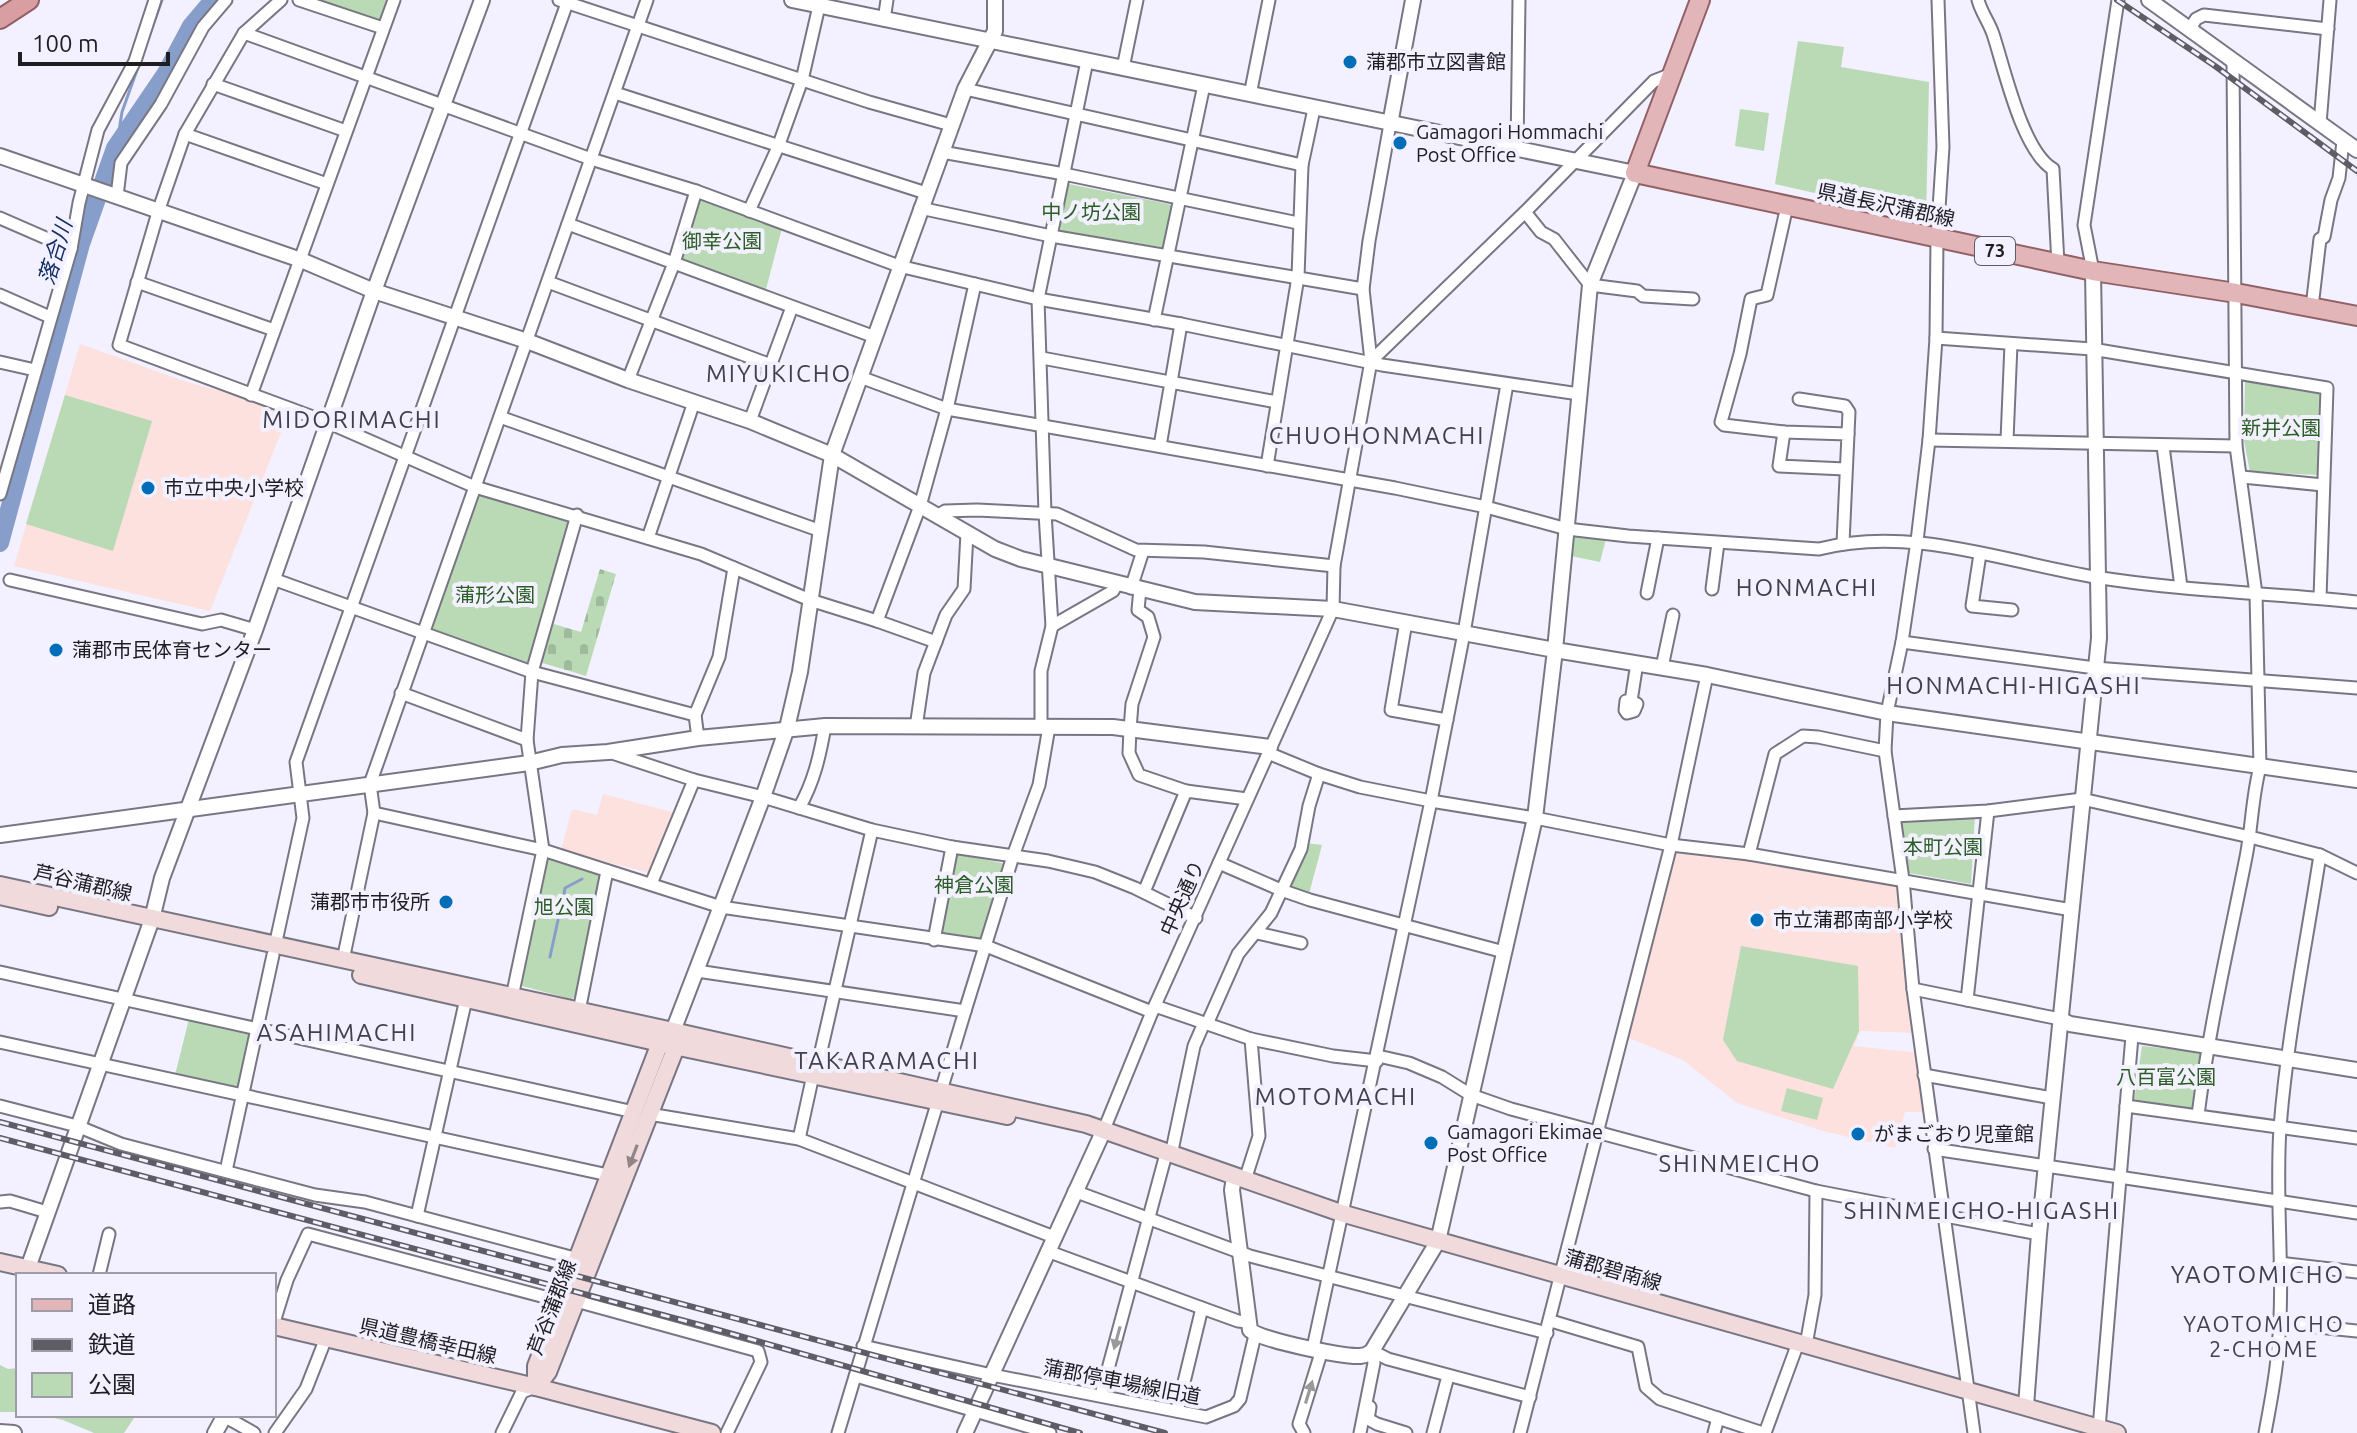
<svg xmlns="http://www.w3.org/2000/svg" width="2357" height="1433" viewBox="0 0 2357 1433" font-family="Ubuntu,'Noto Sans JP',sans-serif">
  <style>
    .education { fill: #fce1de }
    .cemetery { fill: url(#cemetery-stones) }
    .green { fill: #badab6 }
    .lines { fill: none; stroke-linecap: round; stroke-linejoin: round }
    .stream { stroke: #879eca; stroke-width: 3 }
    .river { stroke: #879eca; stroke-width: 18 }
    .minor-casing { stroke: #797683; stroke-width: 15 }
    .tertiary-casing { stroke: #797683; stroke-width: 18 }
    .secondary-casing { stroke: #797683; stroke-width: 20 }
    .primary-casing { stroke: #916167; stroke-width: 22 }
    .trunk-casing { stroke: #916167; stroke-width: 22 }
    .minor { stroke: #fff; stroke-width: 11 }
    .tertiary { stroke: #fff; stroke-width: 14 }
    .secondary { stroke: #f1dadc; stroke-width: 16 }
    .primary { stroke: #e2b6b9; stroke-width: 18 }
    .trunk { stroke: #d89ea2; stroke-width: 18 }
    .rail-casing { stroke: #5e5c64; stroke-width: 6 }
    .rail { stroke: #f3f0ff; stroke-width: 3; stroke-dasharray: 9; stroke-linecap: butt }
    .oneway { fill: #928589 }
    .oneway2 { fill: #9a9a9c }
    .poi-dot { fill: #006db8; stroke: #f3f0ff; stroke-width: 3 }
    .labels { text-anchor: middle; stroke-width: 8; stroke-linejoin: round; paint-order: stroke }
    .shield { fill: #f3f0ff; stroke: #5f5d65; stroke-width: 2 }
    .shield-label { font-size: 18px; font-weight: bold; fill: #1f1e23 }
    .poi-label { font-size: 20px; fill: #1f1e23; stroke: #f3f0ff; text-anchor: start }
    .street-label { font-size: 20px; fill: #1f1e23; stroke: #f3f0ff }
    .park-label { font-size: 20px; fill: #2c5e27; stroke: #f3f0ff }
    .water-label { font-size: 22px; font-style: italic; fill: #153065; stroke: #f3f0ff }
    .neighbourhood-label { font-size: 22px; letter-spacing: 2px; fill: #42404c; stroke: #f3f0ff }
    .quarter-label { font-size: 24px; letter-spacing: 2px; fill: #42404c; stroke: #f3f0ff }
  </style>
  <defs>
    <pattern id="cemetery-stones" width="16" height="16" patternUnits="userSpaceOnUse" patternTransform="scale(2)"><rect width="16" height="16" fill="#badab6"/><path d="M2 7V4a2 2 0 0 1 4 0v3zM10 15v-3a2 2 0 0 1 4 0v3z" fill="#9fbb9c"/></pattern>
  </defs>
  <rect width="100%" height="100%" fill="#f3f0ff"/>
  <g class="education">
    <path d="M80,344l107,38 103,28 -80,201 -196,-45z"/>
    <path d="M603,794l73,19 -27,60 -88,-23 11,-41 25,6z"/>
    <path d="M1671,845l232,35 16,153 -59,-2 -6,15 67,7 8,59h-24l-10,36 -72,-17 -86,-28 -54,-43 -61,-25z"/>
  </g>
  <path class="cemetery" d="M600,569l16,5 -30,102 -50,-15 11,-39 34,10z"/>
  <g class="green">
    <path d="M317,0h71l-7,22z"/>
    <path d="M1798,41l46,6 -3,20 88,15 -3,136 -151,-34z"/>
    <path d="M1740,109l29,4 -5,38 -29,-5z"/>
    <path d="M1069,184l100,20 4,3 -8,38 -4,2 -101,-16 6,-45z"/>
    <path d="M696,191l87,33 -19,73 -90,-34z"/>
    <path d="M2245,381l74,12 -1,82 -68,-3 -6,-31z"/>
    <path d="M65,395l87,26 -39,130 -87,-27z"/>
    <path d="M475,487l102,28 -45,157 -109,-39z"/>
    <path d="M1572,534l34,5 -6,23 -29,-6z"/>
    <path d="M1975,815l-4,69 -68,-12 -7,-52z"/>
    <path d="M1305,843l17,2 -13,49 -28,-8z"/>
    <path d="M959,853l46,11 -23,77 -39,-5 -2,-3 15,-78z"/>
    <path d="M550,858l51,18 -26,121 -4,2 -53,-14 26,-124z"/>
    <path d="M1741,946l117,20 1,65 -26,58 -96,-28 -14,-21z"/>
    <path d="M189,1019l58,14 3,4 -8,53 -67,-15z"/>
    <path d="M2142,1046l58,6 -4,57 -62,-8z"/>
    <path d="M1787,1088l36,10 -6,22 -36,-9z"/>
    <path d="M0,1365l8,4 10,-1v44h-18z"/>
    <path d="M41,1415h95l-12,18h-30l-31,-13z"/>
  </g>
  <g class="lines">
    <g class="stream">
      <path d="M117,144l5,-32 40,-112"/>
      <path d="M564,894l1,-6 17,-9"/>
      <path d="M550,957l8,-37"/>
    </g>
    <path class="river" d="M0,543l81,-299 34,-96 51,-75 25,-47 22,-26"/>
    <g class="minor-casing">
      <g id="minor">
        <path d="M281,0l-37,33 -59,101 -26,75 -40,136 210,78 146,64 226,67 109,46 67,21 43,-115 27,-97 28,-125"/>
        <path d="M299,0l84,28"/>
        <path d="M559,0l310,102 82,23"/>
        <path d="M1938,0l5,147 -6,92 -1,99 -7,102 -12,101 -15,101 -15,71 -2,38 18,129 10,109 61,444"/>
        <path d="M1978,0c3,12 11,22 15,34 11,33 29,117 60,135l5,95"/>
        <path d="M884,20l3,-20"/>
        <path d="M2190,29l6,-10 8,-4 124,14"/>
        <path d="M244,33l347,126 105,32 203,75 139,33 143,25 201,41 197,29"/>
        <path d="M1123,68l14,-68"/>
        <path d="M213,84l133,47"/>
        <path d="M965,89l337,76"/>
        <path d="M615,93l311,100"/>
        <path d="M1250,95l19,-95"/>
        <path d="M2320,124l10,-124"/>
        <path d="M185,134l142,50"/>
        <path d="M1517,150l2,-150"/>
        <path d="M942,152l122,22 234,49"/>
        <path d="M117,196l4,-33 40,-59 42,-77 23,-27"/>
        <path d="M1787,206l-20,89 -16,4 -11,55 -19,68 3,3 60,7 64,2 -5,109"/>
        <path d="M920,208l131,28 312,53"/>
        <path d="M749,211l29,-64 24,-67 17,-74"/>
        <path d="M1525,212l16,20 13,7 36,46 47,6 6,5 50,3"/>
        <path d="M0,218l71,31"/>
        <path d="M568,224l307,113"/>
        <path d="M2093,271l-9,-46 34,-225"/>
        <path d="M137,282l137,48"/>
        <path d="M548,282l223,83"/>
        <path d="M0,295l50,22"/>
        <path d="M2312,307l8,-68 4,-2 7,-37 8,-22 4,-37"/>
        <path d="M1154,320l50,-235"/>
        <path d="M1936,338l156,11 235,39 -7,210"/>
        <path d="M1042,358l235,44"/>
        <path d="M1371,361l154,-149 129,-131 18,-7"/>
        <path d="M0,362l35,8"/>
        <path d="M860,377l87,32 448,79 91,19 81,22 61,7 191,13c92,-24 186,13 276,28 87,14 175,16 262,25"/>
        <path d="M628,380l46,-117 22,-72"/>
        <path d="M251,395l143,-395"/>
        <path d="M1799,399l46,7 4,6 -1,22"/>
        <path d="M500,417l321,114"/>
        <path d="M750,421l42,-114"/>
        <path d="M1784,432l-5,34 66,3"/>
        <path d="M1929,440l307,6"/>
        <path d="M2007,440l4,-96"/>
        <path d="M1160,446l21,-122"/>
        <path d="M2163,446l18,141"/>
        <path d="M1267,466l31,-189 4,-112 12,-56"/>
        <path d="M2242,477l81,8"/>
        <path d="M0,494l71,-245 8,-46 19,-73 37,-69 20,-61"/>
        <path d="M937,516l8,-5 32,-1 80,4 79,36 68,2 130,14"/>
        <path d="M648,538l46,-136"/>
        <path d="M1980,554l-8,52 40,4"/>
        <path d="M273,579l259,93 163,43 3,23"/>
        <path d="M10,580l192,44 19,-4 34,10"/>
        <path d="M1131,588l12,-37"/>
        <path d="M1140,589l-2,21 10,7 6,20 -22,67 -2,25 -1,24 10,22 47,16"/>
        <path d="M1712,589l6,-46"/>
        <path d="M1647,593l11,-55"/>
        <path d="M877,621l59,21"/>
        <path d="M1406,622l-15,88 56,10"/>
        <path d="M1052,626l61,-35 4,-7"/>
        <path d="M1902,642l193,26 262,20"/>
        <path d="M1662,667l11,-52"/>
        <path d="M401,693l126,47"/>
        <path d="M1631,701h-5l-1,9 2,3 7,-2 3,-7 -6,-3 6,-38"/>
        <path d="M695,715l24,-58 15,-89"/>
        <path d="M916,727l8,-54 22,-58 18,-26 3,-56"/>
        <path d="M1041,727v-56l11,-45 -7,-113 -7,-214 49,-238"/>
        <path d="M612,753l82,27 69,17 109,33 80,17 96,14 47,11 40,16 61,30"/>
        <path d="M1268,753l51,21 41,13 71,14 104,17 136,27 78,9 323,56"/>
        <path d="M799,808c15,-26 21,-53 26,-82"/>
        <path d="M374,813l169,37 178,57 265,39 166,66"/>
        <path d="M1894,816l94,-5 94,-12 168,38 70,18 37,18"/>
        <path d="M1749,854l26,-100 28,-18 15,1 67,14"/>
        <path d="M1219,863l62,27 29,10 194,52"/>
        <path d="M651,884l43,-104"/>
        <path d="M1144,892l42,-101 61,8"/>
        <path d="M1257,933l44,10"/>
        <path d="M934,940l18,-93"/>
        <path d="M275,946l28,-128 -7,-56 271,-759"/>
        <path d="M343,960l31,-147 -4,-29 277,-784"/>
        <path d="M697,971l268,40"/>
        <path d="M0,972l634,140"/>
        <path d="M1913,989l147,30"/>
        <path d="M512,997l31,-147 -16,-110 5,-68 45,-157"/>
        <path d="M1967,1000l21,-189"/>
        <path d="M1155,1006l96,33 82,17 44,5"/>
        <path d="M579,1011l28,-140"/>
        <path d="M1207,1024l31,-70 33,-41 30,-64 8,-43 10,-32"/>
        <path d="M0,1042l608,133"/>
        <path d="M1378,1056l31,7 33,14 29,18 40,14 305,82 223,43"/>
        <path d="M818,1064l54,-234"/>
        <path d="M1924,1075l128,23"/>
        <path d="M0,1106l77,20 44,18 194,51 50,7 213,57"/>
        <path d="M2126,1106l231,32"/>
        <path d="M649,1114l150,25 255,98"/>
        <path d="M2198,1115c11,-87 31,-172 48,-258 6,-30 6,-61 14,-90l-4,-173 -20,-148 -3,-386"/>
        <path d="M1103,1132l49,-120 181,-403 1,-43 37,-205 -8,-72 6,-48 21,-117"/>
        <path d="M799,1139l14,-64"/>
        <path d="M1934,1149l423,64"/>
        <path d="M1171,1155l23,-109 10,-23"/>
        <path d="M226,1171l47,-216"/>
        <path d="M1245,1180l14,-44 -8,-97"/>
        <path d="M1074,1191l176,65 297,77"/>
        <path d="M0,1202l10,-1 37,11"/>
        <path d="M417,1216l49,-217"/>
        <path d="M1047,1251l155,57 36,13 10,1"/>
        <path d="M2280,1263l77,9"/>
        <path d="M99,1275l10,-41"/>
        <path d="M576,1301l182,50 3,11 -34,71"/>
        <path d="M1551,1321l87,26 8,40 14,12 103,34"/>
        <path d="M274,1322l13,-42 21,-46 252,67"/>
        <path d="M2280,1323l77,8"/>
        <path d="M1806,1345l9,-50 1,-104"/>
        <path d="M863,1346l129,29 214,42 28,-11 6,-7 15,-64"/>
        <path d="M1313,1348l118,-547 33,-168 43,-249"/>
        <path d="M1372,1351l16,8 142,38"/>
        <path d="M856,1376l194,57"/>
        <path d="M1101,1395l65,-241"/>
        <path d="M1370,1407l-2,12 9,5 29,9"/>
        <path d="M1177,1411l25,-103"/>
        <path d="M222,1415l32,18"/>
        <path d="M2099,1428l33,-392"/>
        <path d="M275,1433l31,-44 20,-51"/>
        <path d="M502,1433l20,-41 13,-5"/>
        <path d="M838,1433l127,-422 48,-155 26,-71 10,-58"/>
        <path d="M1304,1433l-5,-9 23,-74"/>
        <path d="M1360,1433l14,-70 -2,-12"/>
        <path d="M1433,1433l15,-57"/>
        <path d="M1520,1433l151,-588 36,-170"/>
        <path d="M1714,1433l4,-15"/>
        <path d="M1765,1433l33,-90"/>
        <path d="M2265,1433c5,-28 11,-56 13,-85 7,-73 -3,-147 2,-220 7,-91 26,-182 40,-273"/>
      </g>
    </g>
    <g class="tertiary-casing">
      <g id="tertiary">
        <path d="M792,0l843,173 -45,112 -35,365 152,25 180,38 470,67"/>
        <path d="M2149,0l208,150"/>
        <path d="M1390,124l23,-124"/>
        <path d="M0,156l301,104 73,31 153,50 101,39 122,41 82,34 163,94 26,10 174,43 138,7 222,41 -20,168 -97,423 -66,110c-6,4 -5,4 -12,5 -17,1 -100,-16 -110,-26l-18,-140 2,-13"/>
        <path d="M0,835l529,-72 33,-8 46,-3 90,-14 127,-12 288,1 157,20"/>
        <path d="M2060,1019l10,5 287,46"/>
        <path d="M673,1031l90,-234 24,-69 13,-56 32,-217 133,-366 30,-58v-31"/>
        <path d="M28,1268l124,-349 10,-41 93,-248 119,-339 108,-291"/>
        <path d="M2026,1406l13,-172 60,-596 -6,-367"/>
        <path d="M0,1432l14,1"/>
        <path d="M215,1433l10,-18"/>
        <path d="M965,1433l138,-301"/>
      </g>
    </g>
    <g class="secondary-casing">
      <g id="secondary">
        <path d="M0,885l673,146 413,93 255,89 776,220"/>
        <path d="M0,896l49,11"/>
        <path d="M361,975l299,68 347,73"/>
        <path d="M0,1262l58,13"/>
        <path d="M274,1326l262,61 176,46"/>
        <path d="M536,1387l12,-15 128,-325 -2,-11"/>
        <path d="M536,1387v-21l124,-323 6,-6"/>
      </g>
    </g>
    <g class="primary-casing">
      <path id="primary" d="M1700,0l-65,173 458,98 143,22 121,23"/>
    </g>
    <g class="trunk-casing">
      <path id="trunk" d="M0,19l29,-19"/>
    </g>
    <use href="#minor" class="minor"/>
    <use href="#tertiary" class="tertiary"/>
    <use href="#secondary" class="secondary"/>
    <use href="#primary" class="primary"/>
    <use href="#trunk" class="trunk"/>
    <g class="rail-casing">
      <g id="rail">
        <path d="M2117,0l98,66 142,105"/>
        <path d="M0,1122l1165,311"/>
        <path d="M0,1138l715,191 365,104"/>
      </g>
    </g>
    <use href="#rail" class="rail"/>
  </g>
  <defs><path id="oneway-solid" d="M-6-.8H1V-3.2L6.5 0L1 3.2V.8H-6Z" transform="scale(2)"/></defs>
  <use class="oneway" href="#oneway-solid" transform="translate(633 1156) rotate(111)"/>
  <g class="oneway2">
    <use href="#oneway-solid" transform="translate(1117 1338) rotate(105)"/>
    <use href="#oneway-solid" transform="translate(1309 1392) rotate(-73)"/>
  </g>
  <g class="poi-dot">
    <circle cx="1350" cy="62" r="8"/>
    <circle cx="1400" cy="143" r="8"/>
    <circle cx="148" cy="488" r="8"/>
    <circle cx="56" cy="650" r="8"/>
    <circle cx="446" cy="902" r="8"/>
    <circle cx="1757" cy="920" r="8"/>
    <circle cx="1858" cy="1134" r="8"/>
    <circle cx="1431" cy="1143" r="8"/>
  </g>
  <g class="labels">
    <rect class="shield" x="1975" y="237" width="40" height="28" rx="6"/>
    <g class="shield-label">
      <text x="1995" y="257">73</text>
    </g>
    <g class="poi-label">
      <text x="1366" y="69">蒲郡市立図書館</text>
      <text x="1416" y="139">Gamagori Hommachi<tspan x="1416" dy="23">Post Office</tspan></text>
      <text x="164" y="495">市立中央小学校</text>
      <text x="72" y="657">蒲郡市民体育センター</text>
      <text x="430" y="909" text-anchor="end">蒲郡市市役所</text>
      <text x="1773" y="927">市立蒲郡南部小学校</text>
      <text x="1447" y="1139">Gamagori Ekimae<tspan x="1447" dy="23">Post Office</tspan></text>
      <text x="1874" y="1141">がまごおり児童館</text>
    </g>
    <g class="street-label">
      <text transform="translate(1886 205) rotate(12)" y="7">県道長沢蒲郡線</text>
      <text transform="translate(83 883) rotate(13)" y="7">芦谷蒲郡線</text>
      <text transform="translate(1182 898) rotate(-66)" y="7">中央通り</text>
      <text transform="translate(1613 1270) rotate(16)" y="7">蒲郡碧南線</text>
      <text transform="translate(552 1307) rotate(-69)" y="7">芦谷蒲郡線</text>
      <text transform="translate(428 1341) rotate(13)" y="7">県道豊橋幸田線</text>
      <text transform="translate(1122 1382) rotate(11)" y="7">蒲郡停車場線旧道</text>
    </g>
    <g class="park-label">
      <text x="1091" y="219">中ノ坊公園</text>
      <text x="722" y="248">御幸公園</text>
      <text x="2281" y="435">新井公園</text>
      <text x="495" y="602">蒲形公園</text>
      <text x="1943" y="854">本町公園</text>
      <text x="974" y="892">神倉公園</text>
      <text x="564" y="914">旭公園</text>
      <text x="2166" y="1084">八百富公園</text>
    </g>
    <g class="water-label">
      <text transform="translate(55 252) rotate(-73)" y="8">落合川</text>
    </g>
    <g class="neighbourhood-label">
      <text x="2264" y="1332">YAOTOMICHO<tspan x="2264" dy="25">2-CHOME</tspan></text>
    </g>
    <g class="quarter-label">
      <text x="779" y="382">MIYUKICHO</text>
      <text x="352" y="428">MIDORIMACHI</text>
      <text x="1377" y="444">CHUOHONMACHI</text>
      <text x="1807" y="596">HONMACHI</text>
      <text x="2014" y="694">HONMACHI-HIGASHI</text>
      <text x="337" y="1041">ASAHIMACHI</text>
      <text x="887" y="1069">TAKARAMACHI</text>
      <text x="1336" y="1105">MOTOMACHI</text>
      <text x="1740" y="1172">SHINMEICHO</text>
      <text x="1982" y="1219">SHINMEICHO-HIGASHI</text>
      <text x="2258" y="1283">YAOTOMICHO</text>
    </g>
  </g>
  <rect x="16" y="1273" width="260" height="144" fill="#f3f0ff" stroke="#9e9ca7" stroke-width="2"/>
  <rect x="32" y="1299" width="40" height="12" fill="#e2b6b9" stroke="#9e9ca7" stroke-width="2"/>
  <text x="88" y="1313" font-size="24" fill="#1f1e23">道路</text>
  <rect x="32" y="1339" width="40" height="12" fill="#5e5c64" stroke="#9e9ca7" stroke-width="2"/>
  <text x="88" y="1353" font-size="24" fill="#1f1e23">鉄道</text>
  <rect x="32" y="1373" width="40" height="24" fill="#badab6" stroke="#9e9ca7" stroke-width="2"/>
  <text x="88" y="1393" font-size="24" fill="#1f1e23">公園</text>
  <path d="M20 52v12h148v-12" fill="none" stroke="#1f1e23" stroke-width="4"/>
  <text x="32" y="52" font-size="24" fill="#1f1e23" stroke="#f3f0ff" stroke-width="6" paint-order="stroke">100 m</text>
</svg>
